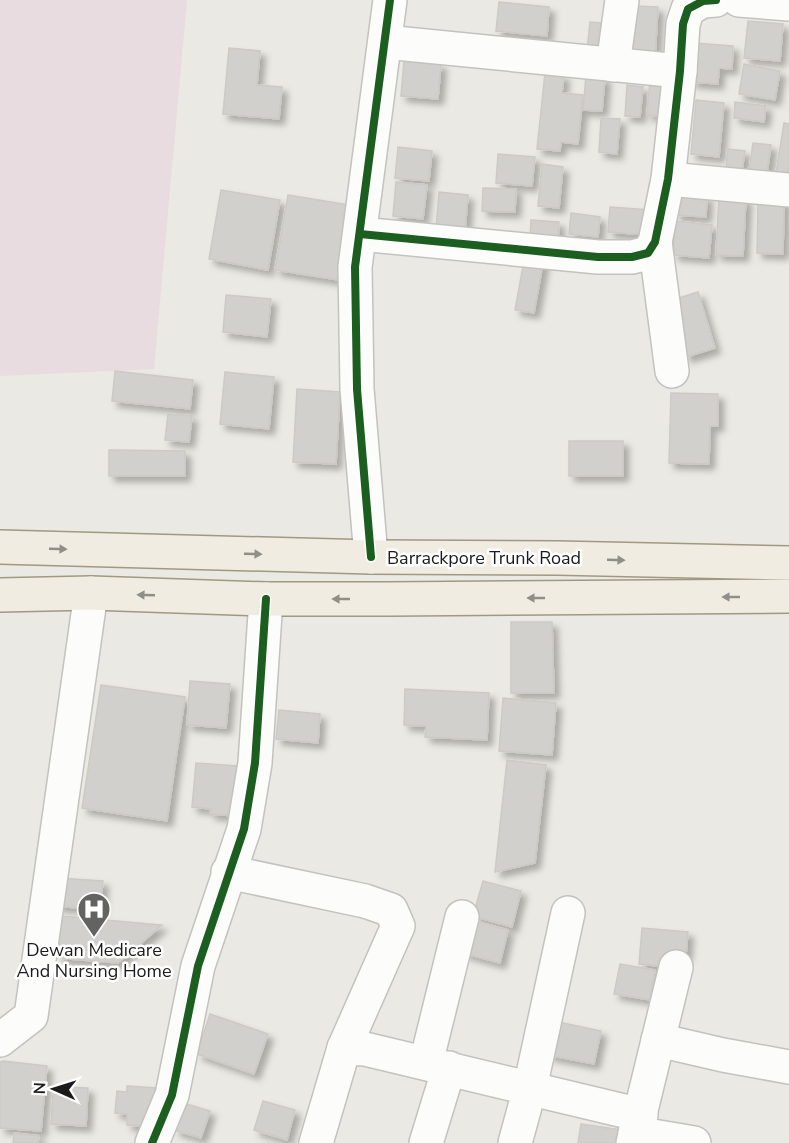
<svg xmlns="http://www.w3.org/2000/svg" width="789" height="1143" viewBox="0 0 789 1143" font-family="'Nunito Sans',sans-serif">
  <style>
    .industrial { fill: #e8dce1 }
    .building { fill: #d2d0cc; stroke: #cdcac4; stroke-width: 1.5; filter: url(#shadow) }
    .lines { fill: none; stroke-linecap: round; stroke-linejoin: round }
    .minor-casing { stroke: #c2c2bf; stroke-width: 36 }
    .major-casing { stroke: #a09980; stroke-width: 36 }
    .minor { stroke: #fcfcfb; stroke-width: 33 }
    .major { stroke: #f0ece2; stroke-width: 33 }
    .cycleway-casing { stroke: #fff; stroke-width: 11 }
    .cycleway { stroke: #1b5e20; stroke-width: 8 }
    .oneway { fill: #908e88 }
    .labels { text-anchor: middle; stroke-width: 5; stroke-linejoin: round; paint-order: stroke }
    .street-label { font-size: 18px; fill: #1b1b1b; stroke: #fff }
    .poi-label { font-size: 18px; fill: #1b1b1b; stroke: #fff }
  </style>
  <defs>
    <filter id="shadow"><feDropShadow dx="5.5" dy="5.5" stdDeviation="3" flood-color="#0004"/></filter>
  </defs>
  <rect width="100%" height="100%" fill="#eae9e3"/>
  <path class="industrial" d="M0,0h187l-33,369 -154,7z"/>
  <g class="building">
    <path d="M499,2l50,5 -2,29 -51,-5z"/>
    <path d="M634,6l24,1 -3,51 -23,-1z"/>
    <path d="M748,21l35,3 -3,37 -36,-3z"/>
    <path d="M590,22l21,2 -4,29 -20,-3z"/>
    <path d="M694,43l39,3 -1,23 -13,-1 -1,16 -27,-2z"/>
    <path d="M229,48l31,3 -3,34 25,2 -3,32 -56,-5z"/>
    <path d="M404,61l37,3 -3,35 -37,-3z"/>
    <path d="M744,64l36,7 -5,29 -36,-6z"/>
    <path d="M545,73l19,2 -2,18 21,2 -5,49 -17,-2 -1,9 -23,-2z"/>
    <path d="M586,75l19,2 -3,34 -19,-1z"/>
    <path d="M650,79l20,2 -3,35 -20,-1z"/>
    <path d="M627,85l16,2 -3,30 -15,-1z"/>
    <path d="M696,100l28,3 -5,54 -28,-3z"/>
    <path d="M735,102l31,4 -2,16 -30,-4z"/>
    <path d="M601,118l19,1 -3,35 -18,-2z"/>
    <path d="M784,123l5,1v57l-14,-2z"/>
    <path d="M753,143l18,2 -5,36 -18,-2z"/>
    <path d="M398,147l34,4 -3,30 -34,-3z"/>
    <path d="M728,149l17,2 -4,26 -16,-2z"/>
    <path d="M498,154l37,3 -3,29 -36,-3z"/>
    <path d="M542,164l21,3 -4,41 -21,-2z"/>
    <path d="M396,182l31,3 -4,34 -30,-3z"/>
    <path d="M483,188l33,1 -1,23 -33,-1z"/>
    <path d="M221,190l59,10 -12,70 -59,-11z"/>
    <path d="M439,192l29,3 -3,37 -29,-3z"/>
    <path d="M288,195l68,11 -12,75 -69,-11z"/>
    <path d="M676,195l31,1 -1,21 -31,-2z"/>
    <path d="M719,196l27,2 -3,58 -27,-1z"/>
    <path d="M758,199l26,1 -1,54 -26,-1z"/>
    <path d="M610,207l41,3 -2,25 -41,-3z"/>
    <path d="M571,213l29,4 -2,20 -29,-3z"/>
    <path d="M531,220l28,2 -1,18 -28,-2z"/>
    <path d="M675,221l37,4 -3,33 -36,-3z"/>
    <path d="M525,255l19,3 -10,55 -19,-3z"/>
    <path d="M698,292l17,56 -29,9 -17,-56z"/>
    <path d="M226,295l45,4 -4,38 -44,-5z"/>
    <path d="M115,371l78,9 -3,29 -78,-8z"/>
    <path d="M225,372l49,5 -5,52 -49,-5z"/>
    <path d="M297,389l43,3 -4,72 -43,-2z"/>
    <path d="M671,393l47,1v32h-8l-1,38 -40,-1z"/>
    <path d="M168,414l24,2 -3,26 -24,-2z"/>
    <rect x="569" y="441" width="54" height="35"/>
    <path d="M109,450l76,1v25h-76z"/>
    <path d="M511,622h41l2,71h-43z"/>
    <path d="M190,681l40,3 -4,44 -39,-3z"/>
    <path d="M101,685l84,12 -18,124 -85,-13z"/>
    <path d="M405,689l84,4 -2,47 -62,-3 1,-11 -22,-1z"/>
    <path d="M503,698l53,5 -4,52 -53,-4z"/>
    <path d="M279,710l41,4 -2,29 -42,-4z"/>
    <path d="M507,760l39,5 -11,98 -40,9z"/>
    <path d="M196,763l42,3 -4,50 -24,-2 1,-5 -19,-2z"/>
    <path d="M59,878l44,3 -3,29 -44,-4z"/>
    <path d="M483,881l38,10 -9,36 -39,-11z"/>
    <path d="M61,916l101,9 -44,38 -60,-5z"/>
    <path d="M471,920l37,10 -8,33 -37,-10z"/>
    <path d="M642,928l46,4 -2,23 -19,12 -28,-3z"/>
    <path d="M620,964l35,6 -5,30 -36,-6z"/>
    <path d="M210,1014l58,20 -14,40 -57,-20z"/>
    <path d="M554,1021l47,10 -7,33 -47,-9z"/>
    <path d="M3,1061l44,5 -6,65 -41,-3v-66z"/>
    <path d="M127,1086l30,2 -3,39 -27,-2v-11l-12,-1 2,-22 10,1z"/>
    <path d="M65,1087l23,1 -2,38 -35,-2 2,-30 12,1z"/>
    <path d="M263,1101l32,9 -8,30 -33,-10z"/>
    <path d="M183,1103l27,8 -9,27 -27,-8z"/>
    <path d="M581,1124l40,6 -2,13h-41z"/>
    <path d="M14,1133l25,3 -1,7h-25z"/>
  </g>
  <g class="lines">
    <g class="minor-casing">
      <g id="minor">
        <path d="M739,0l50,4"/>
        <path d="M385,42l295,29"/>
        <path d="M613,65l9,-65"/>
        <path d="M668,179l121,11"/>
        <path d="M360,234l238,23h34l16,-4 7,-11 13,-63 12,-108 3,-47 5,-15 15,-8 13,-1"/>
        <path d="M655,242l17,129"/>
        <path d="M371,557l-14,-168 -2,-122 35,-267"/>
        <path d="M228,872l137,29 26,9 7,16 -54,122"/>
        <path d="M0,1040l31,-24 60,-423"/>
        <path d="M658,1040l65,15 66,12"/>
        <path d="M426,1063l36,-146"/>
        <path d="M635,1133l59,10"/>
        <path d="M152,1143l20,-48 26,-129 46,-137 11,-66 11,-164"/>
        <path d="M316,1143l28,-95 21,1 276,66"/>
        <path d="M426,1143l23,-75"/>
        <path d="M515,1143l15,-55 38,-175"/>
        <path d="M633,1143l43,-176"/>
      </g>
    </g>
    <g class="major-casing">
      <g id="major">
        <path d="M0,547l371,10 186,1 232,5"/>
        <path d="M0,595l91,-2 175,6h124l399,-3"/>
      </g>
    </g>
    <use href="#minor" class="minor"/>
    <use href="#major" class="major"/>
    <g class="cycleway-casing">
      <g id="cycleway">
        <path d="M360,234l238,23h34l16,-4 7,-11 13,-63 12,-108 3,-47 5,-15 15,-8 13,-1"/>
        <path d="M371,557l-14,-168 -2,-122 35,-267"/>
        <path d="M152,1143l20,-48 26,-129 46,-137 11,-66 11,-164"/>
      </g>
    </g>
    <use href="#cycleway" class="cycleway"/>
  </g>
  <defs><path id="oneway-solid" d="M-6-.8H1V-3.2L6.5 0L1 3.2V.8H-6Z" transform="scale(1.5)"/></defs>
  <g class="oneway">
    <use href="#oneway-solid" transform="translate(58 549) rotate(2)"/>
    <use href="#oneway-solid" transform="translate(253 554) rotate(2)"/>
    <use href="#oneway-solid" transform="translate(616 560) rotate(2)"/>
    <use href="#oneway-solid" transform="translate(146 595) rotate(-178)"/>
    <use href="#oneway-solid" transform="translate(731 597) rotate(180)"/>
    <use href="#oneway-solid" transform="translate(536 598) rotate(180)"/>
    <use href="#oneway-solid" transform="translate(341 599) rotate(-180)"/>
  </g>
  <defs>
    <g id="hospital-pin" transform="scale(1.725)"><path d="M0 17L-7.5 6A9.5 9.5 0 1 1 7.5 6Z" fill="#636361" stroke="#fff"/><path d="M-5-5h3v3.5h4V-5h3V5h-3V1.5h-4V5h-3Z" fill="#fff"/></g>
  </defs>
  <g fill-rule="evenodd">
    <use href="#hospital-pin" x="94" y="909"/>
  </g>
  <g class="labels">
    <g class="street-label">
      <text x="484" y="564">Barrackpore Trunk Road</text>
    </g>
    <g class="poi-label">
      <text x="94" y="956">Dewan Medicare<tspan x="94" dy="21">And Nursing Home</tspan></text>
    </g>
  </g>
  <g transform="translate(54 1089) rotate(273)" stroke="#ffffff" stroke-width="4.5" paint-order="stroke">
  <path d="M0-4.5L10 22L0 15L-10 22Z" fill="#1b1b1b"/>
  <text y="-9" font-size="16" font-weight="bold" text-anchor="middle" fill="#1b1b1b">N</text>
  </g>
</svg>
